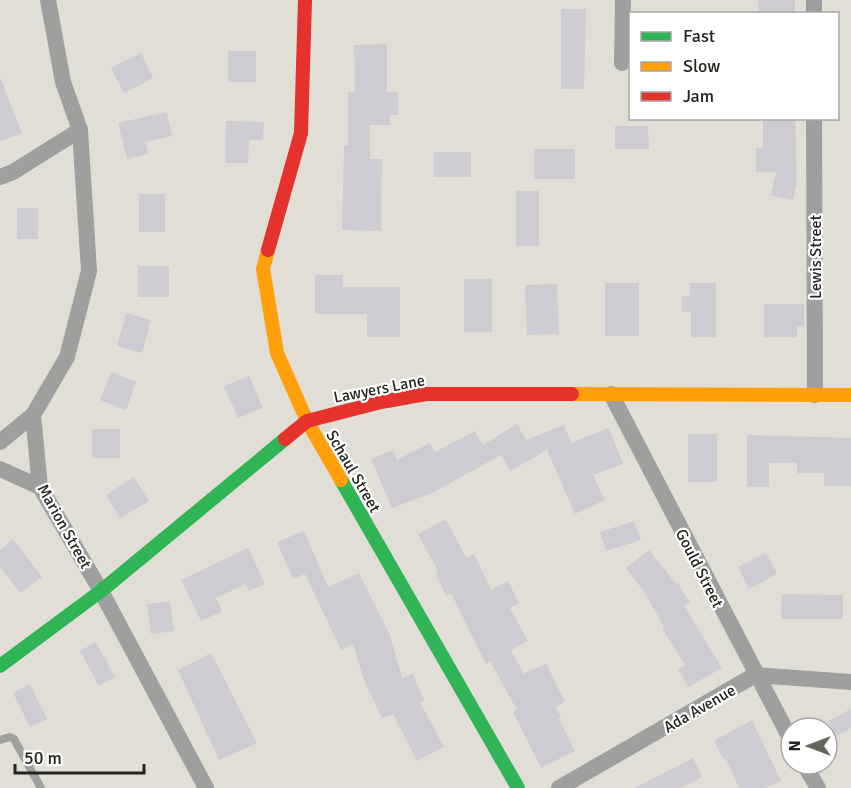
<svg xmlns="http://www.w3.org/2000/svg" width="851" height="788" viewBox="0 0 851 788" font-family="Signika,sans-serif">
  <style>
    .building { fill: #cfcbd2 }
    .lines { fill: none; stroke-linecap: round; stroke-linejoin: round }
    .lane { stroke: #9ea09d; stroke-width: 8 }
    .street { stroke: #9ea09d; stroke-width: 16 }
    .fast { stroke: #30b455; stroke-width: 14 }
    .slow { stroke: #ff9f0a; stroke-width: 14 }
    .jam { stroke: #e5322d; stroke-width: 14 }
    .labels { text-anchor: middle; stroke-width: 4.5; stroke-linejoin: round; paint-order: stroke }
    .street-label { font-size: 16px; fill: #25231d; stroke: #fff }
  </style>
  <rect width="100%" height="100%" fill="#e1ded5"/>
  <g class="building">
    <rect x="758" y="0" width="37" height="14"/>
    <path d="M561,9h25l-2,80h-23z"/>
    <path d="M387,44v48h11v23h-8v10h-20v34h12l-1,72 -39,-1 2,-85h4v-53h7l-1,-47z"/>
    <rect x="228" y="51" width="28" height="31"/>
    <path d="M141,53l12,25 -29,15 -13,-25z"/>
    <path d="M0,77l22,56 -22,8z"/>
    <path d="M167,112l5,24 -27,6 3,12 -21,5 -9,-36z"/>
    <path d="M763,118h32l2,62 -4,20 -22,-4 5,-24h-20v-24h7z"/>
    <path d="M226,121l38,1 -1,18h-14l-1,23h-23z"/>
    <path d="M615,126h33l1,23h-34z"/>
    <rect x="534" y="149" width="41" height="30"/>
    <rect x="434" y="152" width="37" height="25"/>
    <rect x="516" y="191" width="23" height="55"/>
    <rect x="139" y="194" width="26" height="38"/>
    <rect x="17" y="208" width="21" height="31"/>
    <rect x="138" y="266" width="31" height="31"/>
    <path d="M315,275h28v12h57v50h-33v-23h-52z"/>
    <rect x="464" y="279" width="28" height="53"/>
    <rect x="605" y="283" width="34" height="53"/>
    <path d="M690,283h26v54h-25v-25h-9v-16h8z"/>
    <path d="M557,284l2,50 -32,1 -2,-50z"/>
    <path d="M764,304h40v22h-7v11h-33z"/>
    <path d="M126,313l25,7 -9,33 -25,-7z"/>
    <path d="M111,372l25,10 -10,28 -26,-10z"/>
    <path d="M249,376l14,32 -25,10 -14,-32z"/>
    <path d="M517,424l9,16 38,-15 7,18 38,-15 14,36 -30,11 12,25 -30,14 -28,-64 -37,21 -9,-16 -69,38 -40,15 -21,-49 22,-9 4,10 33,-17 5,9 40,-21 8,14z"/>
    <rect x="92" y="429" width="28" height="29"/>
    <rect x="688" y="434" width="29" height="48"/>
    <path d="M747,435l104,3v48h-27v-13h-27v-10h-28v24h-22z"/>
    <path d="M134,477l15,24 -29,17 -14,-23z"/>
    <path d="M446,519l20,39 8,-4 17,36 17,-9 11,22 -9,5 18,33 -17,9 13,24 22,-11 19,39 -9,5 5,10 -2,2 16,32 -34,17 -28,-56 4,-2 -27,-49 -4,3 -35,-71 -5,3 -11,-24 3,-1 -20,-37z"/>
    <path d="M634,521l7,19 -35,11 -6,-19z"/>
    <path d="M304,531l24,56 31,-14 31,62 12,43 11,-4 11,26 -4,2 24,45 -27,14 -24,-47 -11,4 -18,-38 -11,-36 -12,6 -36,-76 -12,5 -16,-37z"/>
    <path d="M13,539l29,38 -22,16 -20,-26v-17z"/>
    <path d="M248,548l17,36 -16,7 -3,-7 -30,14 6,13 -21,10 -20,-41z"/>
    <path d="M649,550l27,34 2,-1 12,20 -6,3 38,62 -34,19 -10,-18 7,-4 -23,-37 2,-1 -19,-34 -19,-25z"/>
    <path d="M766,553l11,21 -28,15 -11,-22z"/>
    <path d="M782,594l61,1v24h-62z"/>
    <path d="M170,601l4,30 -23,3 -4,-30z"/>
    <path d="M96,642l19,35 -16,9 -19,-35z"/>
    <path d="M211,653l46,90 -38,17 -41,-90z"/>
    <path d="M30,684l17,35 -17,8 -17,-34z"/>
    <path d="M851,709v19l-15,8 -8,-15z"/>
    <path d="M752,720l29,61 -16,7h-26l-13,-29 -2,1 -10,-19z"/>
    <path d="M693,758l9,19 -21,11h-46z"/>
  </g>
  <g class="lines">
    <path class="lane" d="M0,740l10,-3 4,2 27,49"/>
    <g class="street">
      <path d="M48,0l15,82 17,48 9,141 -22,86 -34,58 7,72 61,104 105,197"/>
      <path d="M814,0v14"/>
      <path d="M622,63l1,-63"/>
      <path d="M814,118l1,277"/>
      <path d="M0,177l13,-5 67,-42"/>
      <path d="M611,394l180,346"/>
      <path d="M0,442l33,-27"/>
      <path d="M0,469l40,18"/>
      <path d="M804,764l14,24"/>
      <path d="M559,788l196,-113 96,7"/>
    </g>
    <g class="fast">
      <path d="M341,480l177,308"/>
      <path d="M0,666l101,-75 184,-152"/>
    </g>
    <g class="slow">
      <path d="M268,250l-5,19 14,84 30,68 34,59"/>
      <path d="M572,394l279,1"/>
    </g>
    <g class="jam">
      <path d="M268,250l33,-117 4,-133"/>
      <path d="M285,439l22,-18 74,-19 45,-8h146"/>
    </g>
  </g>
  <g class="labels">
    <g class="street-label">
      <text transform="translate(815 257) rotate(-90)" y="6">Lewis Street</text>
      <text transform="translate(379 388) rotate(-11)" y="6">Lawyers Lane</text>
      <text transform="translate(354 471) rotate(60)" y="6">Schaul Street</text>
      <text transform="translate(65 526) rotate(61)" y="6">Marion Street</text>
      <text transform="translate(700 568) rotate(63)" y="6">Gould Street</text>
      <text transform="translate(699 708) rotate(-30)" y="6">Ada Avenue</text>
    </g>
  </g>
  <rect x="629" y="12" width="210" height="108" fill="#ffffff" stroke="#a8a7a5" stroke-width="1.5"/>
  <rect x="641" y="32" width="30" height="9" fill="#30b455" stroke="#a8a7a5" stroke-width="1.5"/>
  <text x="683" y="42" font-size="18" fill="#25231d">Fast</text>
  <rect x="641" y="62" width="30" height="9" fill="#ff9f0a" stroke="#a8a7a5" stroke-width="1.5"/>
  <text x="683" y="72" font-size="18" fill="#25231d">Slow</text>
  <rect x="641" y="92" width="30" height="9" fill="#e5322d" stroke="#a8a7a5" stroke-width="1.5"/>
  <text x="683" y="102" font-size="18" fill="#25231d">Jam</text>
  <g transform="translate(809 746) rotate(270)"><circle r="28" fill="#ffffff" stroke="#a8a7a5" stroke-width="1.5"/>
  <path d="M0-4.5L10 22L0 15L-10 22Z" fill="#67645d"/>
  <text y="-9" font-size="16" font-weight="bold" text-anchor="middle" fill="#25231d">N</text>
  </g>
  <path d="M15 764v9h129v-9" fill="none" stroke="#25231d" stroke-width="3"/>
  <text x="24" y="764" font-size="18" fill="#25231d" stroke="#ffffff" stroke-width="4.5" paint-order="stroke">50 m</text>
</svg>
